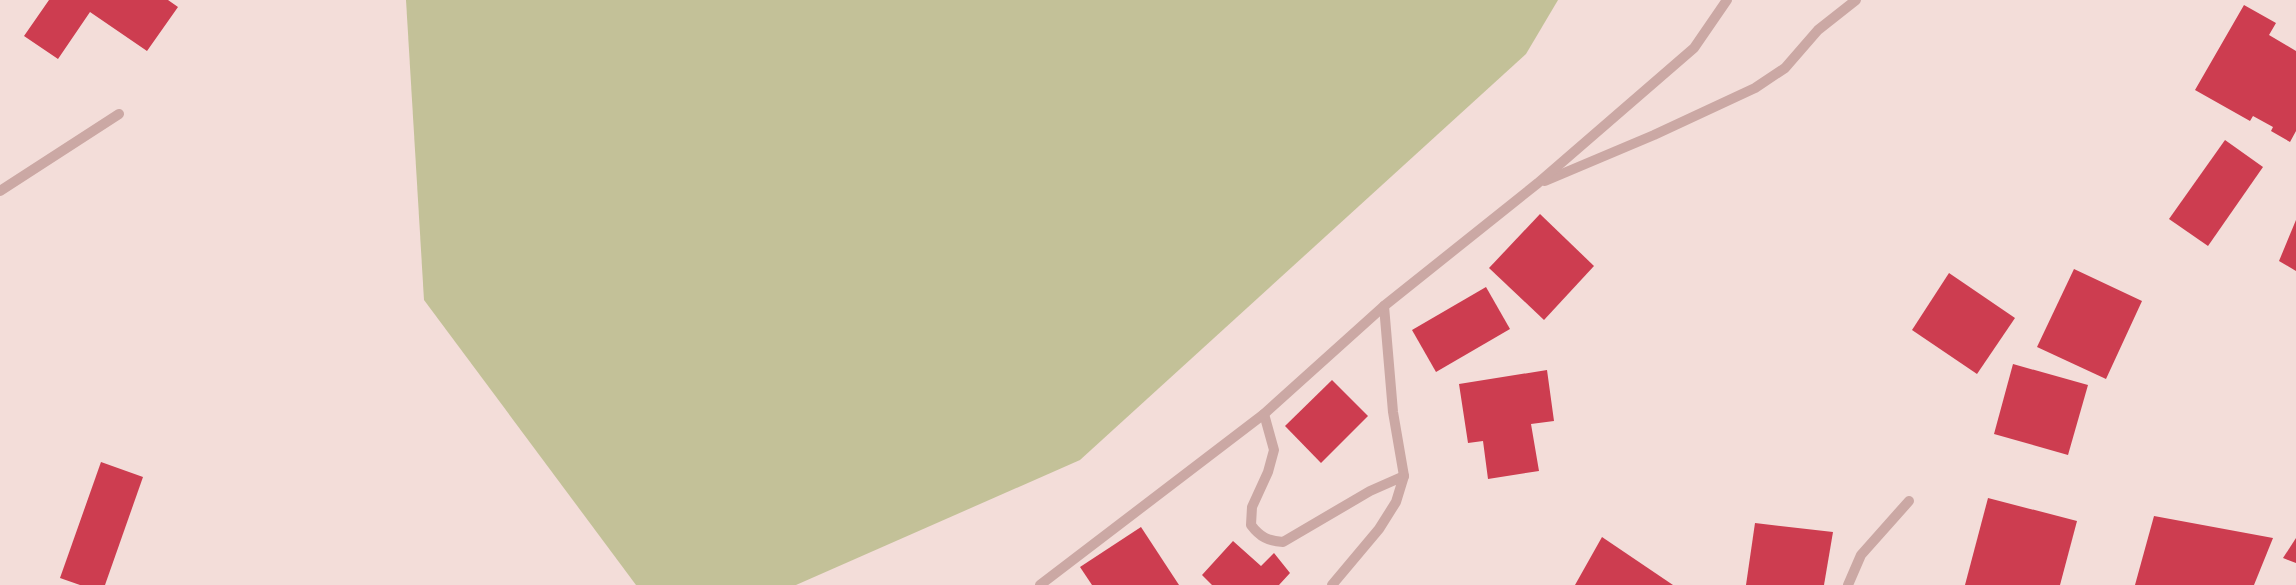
<svg xmlns="http://www.w3.org/2000/svg" width="2296" height="585" viewBox="0 0 2296 585" font-family="Signika,sans-serif">
  <style>
    .green { fill: #c3c198 }
    .building { fill: #cd3d50 }
    .lines { fill: none; stroke-linecap: round; stroke-linejoin: round }
    .street { stroke: #cba8a4; stroke-width: 10 }
  </style>
  <rect width="100%" height="100%" fill="#f3ddd9"/>
  <path class="green" d="M406,0h1152l-32,54 -446,406 -284,125h-160l-212,-285z"/>
  <g class="building">
    <path d="M49,0h119l10,7 -31,44 -57,-39 -32,47 -34,-23z"/>
    <path d="M2244,5l32,18 -7,12 27,16v80l-6,11 -19,-11 2,-4 -20,-11 -3,5 -55,-31z"/>
    <path d="M2225,140l38,27 -55,79 -39,-27z"/>
    <path d="M1540,214l54,52 -50,54 -55,-52z"/>
    <path d="M2296,220v51l-17,-10z"/>
    <path d="M2074,269l68,32 -36,78 -69,-32z"/>
    <path d="M1949,273l66,45 -38,56 -65,-44z"/>
    <path d="M1486,287l24,42 -74,43 -24,-42z"/>
    <path d="M2013,364l75,21 -20,70 -74,-21z"/>
    <path d="M1547,370l7,51 -23,3 8,47 -51,8 -5,-38 -15,2 -9,-59z"/>
    <path d="M1332,380l36,36 -47,47 -36,-37z"/>
    <path d="M101,462l42,15 -38,108h-25l-20,-7z"/>
    <path d="M1988,498l89,23 -17,64h-95z"/>
    <path d="M2154,516l119,22 -19,47h-119z"/>
    <path d="M1755,523l78,9 -9,53h-78z"/>
    <path d="M1141,527l38,58h-87l-12,-18z"/>
    <path d="M1602,537l71,48h-98z"/>
    <path d="M2296,538v25l-13,-5z"/>
    <path d="M1233,541l28,25 13,-13 16,20 -11,12h-67l-10,-10z"/>
  </g>
  <g class="lines">
    <g class="street">
      <path d="M1545,181l109,-46 101,-47 30,-20 33,-38 38,-30"/>
      <path d="M0,191l119,-77"/>
      <path d="M1384,306l9,106 11,64"/>
      <path d="M1264,414l10,36 -6,22 -16,35 -1,18c9,12 17,16 32,17l87,-51 34,-15 -8,26 -17,27 -47,56"/>
      <path d="M1040,585l224,-171 120,-108 154,-123 156,-135 33,-48"/>
      <path d="M1848,585l13,-30 48,-54"/>
    </g>
  </g>
</svg>
